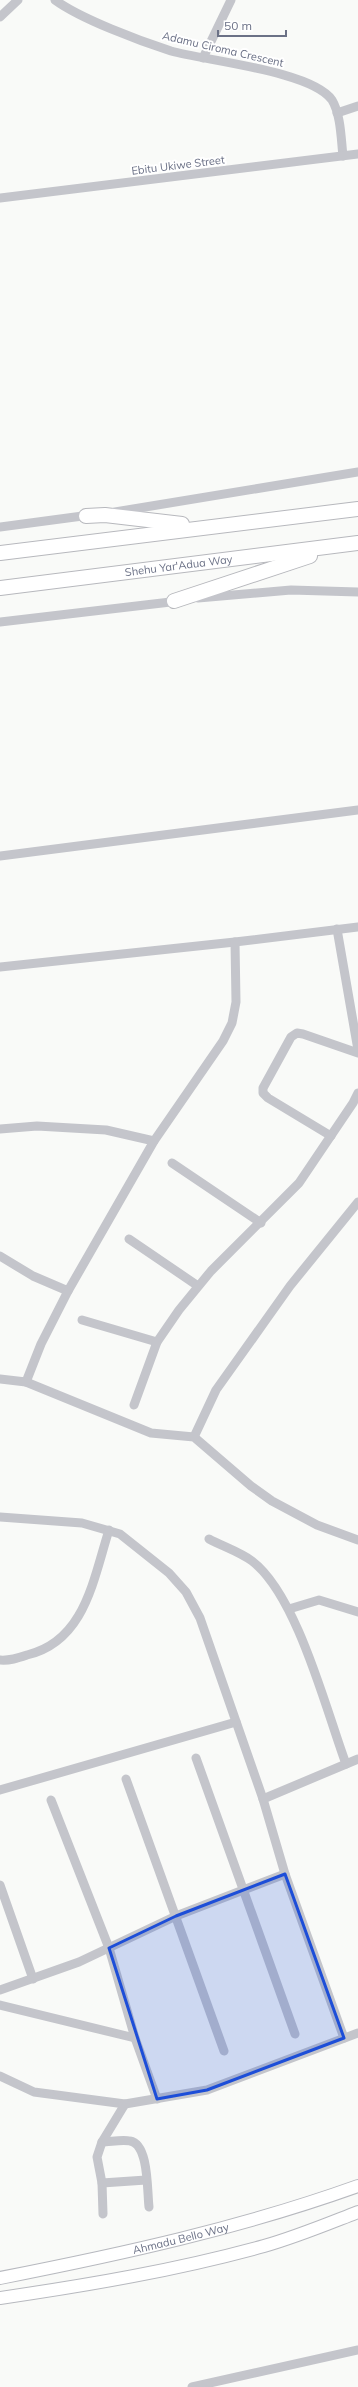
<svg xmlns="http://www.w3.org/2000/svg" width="358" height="2387" viewBox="0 0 358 2387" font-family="Mulish,sans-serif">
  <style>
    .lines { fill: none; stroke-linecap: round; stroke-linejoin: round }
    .major-casing { stroke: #b7b9bf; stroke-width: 14 }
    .highway-casing { stroke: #b7b8bd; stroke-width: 16 }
    .minor { stroke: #c4c5cb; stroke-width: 9 }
    .major { stroke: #fff; stroke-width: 12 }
    .highway { stroke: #fff; stroke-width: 14 }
    .marked { fill: #1d4ed8; fill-opacity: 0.2; stroke: #1d4ed8; stroke-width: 3; stroke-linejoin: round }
    .labels { text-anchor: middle; stroke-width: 4; stroke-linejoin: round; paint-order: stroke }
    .street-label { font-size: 11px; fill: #6b7186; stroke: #fff }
  </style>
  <rect width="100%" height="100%" fill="#f9faf8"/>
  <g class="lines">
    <g class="major-casing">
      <g id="major">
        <path id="s1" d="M0,2278c122,-24 241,-50 358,-92"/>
        <path d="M0,2298c89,-13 177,-28 264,-52 32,-9 63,-22 94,-34"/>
      </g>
    </g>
    <g class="highway-casing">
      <g id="highway">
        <path d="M86,516l19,-1 77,9"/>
        <path d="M0,553l358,-44"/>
        <path id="s2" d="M0,588l358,-45"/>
        <path d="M174,601l136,-45"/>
      </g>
    </g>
    <g class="minor">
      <path d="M55,0c26,19 85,41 116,51 36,10 141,20 161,49 9,15 9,39 11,56"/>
      <path d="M0,17l18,-17"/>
      <path d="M203,58l28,-58"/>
      <path d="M337,113l21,-7"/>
      <path d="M0,198l358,-44"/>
      <path d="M115,512l243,-40"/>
      <path d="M0,527l90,-12"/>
      <path d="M198,598l93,-8 67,2"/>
      <path d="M0,622l179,-21"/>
      <path d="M0,856l358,-46"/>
      <path d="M337,929l21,121"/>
      <path d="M0,967l235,-25 123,-15"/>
      <path d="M0,1129l37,-3 69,4 48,11"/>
      <path d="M331,1136l-63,-38 -5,-5v-5l28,-51 6,-4 6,1 55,19"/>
      <path d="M172,1163l89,60"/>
      <path d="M129,1239l69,47"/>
      <path d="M0,1256l33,20 35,15"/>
      <path d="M82,1320l75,22"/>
      <path d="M0,1379l26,3 125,51 43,4 57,49 21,15 45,24 41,15"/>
      <path d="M26,1382l15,-38 27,-53 86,-150 69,-100 9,-18 4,-21 -1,-60"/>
      <path d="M134,1405l23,-63 22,-32 32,-39 88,-88 54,-80 5,-10"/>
      <path d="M194,1437l22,-47 47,-66 27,-38 68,-84"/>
      <path d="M0,1517l82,6 38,11 49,39 17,19 14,26 63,181 22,75 59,164"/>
      <path d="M209,1539c13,7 31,13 43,22 45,34 74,149 94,203"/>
      <path d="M289,1609l30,-9 39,12"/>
      <path d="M0,1660c9,1 18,-2 27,-5 58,-14 66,-75 82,-125"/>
      <path d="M196,1758l99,276"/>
      <path d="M126,1779l98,272"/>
      <path d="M0,1790l236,-68"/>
      <path d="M263,1799l95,-40"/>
      <path d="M51,1800l58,148 26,90 22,61"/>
      <path d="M0,1885l33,94"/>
      <path d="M0,1990l79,-28 97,-46 109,-42"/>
      <path d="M0,2005l135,33"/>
      <path d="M0,2076l34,16 91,12 82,-14 151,-57"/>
      <path d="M102,2142c8,0 20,-3 28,-1 19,3 17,50 19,66"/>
      <path d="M102,2183l44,-3"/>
      <path d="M103,2214l-1,-31 -5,-26 5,-15 23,-38"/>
      <path d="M192,2387l166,-37"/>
    </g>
    <use href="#major" class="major"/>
    <use href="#highway" class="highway"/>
  </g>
  <path class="marked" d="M285,1874l59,164 -137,52 -50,9 -48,-151 67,-32z"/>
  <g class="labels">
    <g class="street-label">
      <text transform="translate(223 49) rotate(13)" y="4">Adamu Ciroma Crescent</text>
      <text transform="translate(178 165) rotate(-7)" y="4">Ebitu Ukiwe Street</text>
      <text dy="4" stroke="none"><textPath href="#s2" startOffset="180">Shehu Yar'Adua Way</textPath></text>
      <text dy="4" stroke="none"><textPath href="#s1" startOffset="185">Ahmadu Bello Way</textPath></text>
    </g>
  </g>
  <path d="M218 30v6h68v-6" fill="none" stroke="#6b7186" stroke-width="2"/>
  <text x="224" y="30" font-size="12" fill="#6b7186" stroke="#ffffff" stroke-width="3" paint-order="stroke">50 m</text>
</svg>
